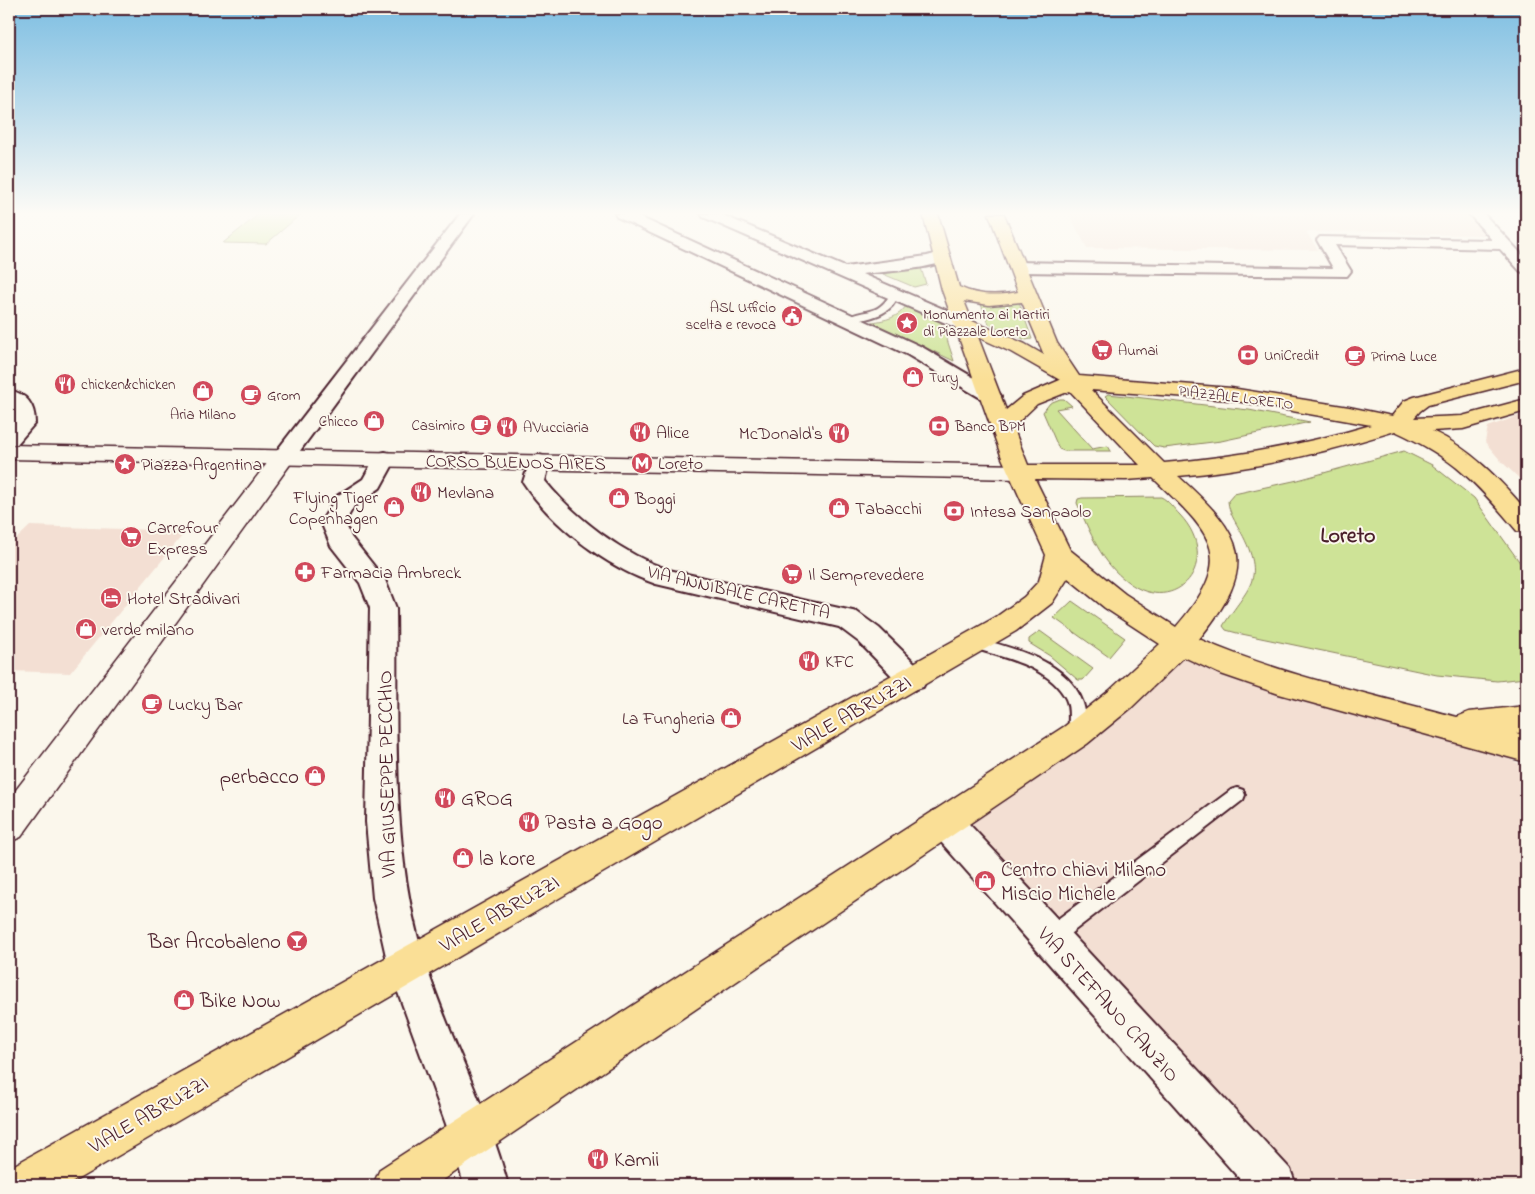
<svg xmlns="http://www.w3.org/2000/svg" width="1535" height="1194" viewBox="0 0 1535 1194" font-family="'Indie Flower',sans-serif">
  <style>
    .built { fill: #f3dfd3 }
    .green { fill: #cee397; stroke: #8c8161 }
    .lines { fill: none; stroke-linecap: round; stroke-linejoin: round }
    .service-casing { stroke: #4a1f2b; stroke-width: 4 }
    .minor-casing { stroke: #4a1f2b; stroke-width: 4 }
    .tertiary-casing { stroke: #4a1f2b; stroke-width: 3 }
    .secondary-casing { stroke: #4a1f2b; stroke-width: 3 }
    .primary-casing { stroke: #4a1f2b; stroke-width: 3 }
    .service { fill: #fbf7ec; fill-rule: evenodd }
    .minor { fill: #fbf7ec; fill-rule: evenodd }
    .tertiary { fill: #fbf7ec; fill-rule: evenodd }
    .secondary { fill: #fbf7ec; fill-rule: evenodd }
    .primary { fill: #fadf96; fill-rule: evenodd }
    .labels { text-anchor: middle; stroke-width: 4; stroke-linejoin: round; paint-order: stroke }
    .far-poi-label { font-size: 15px; fill: #4a1f2b; stroke: #fbf7ec; text-anchor: start }
    .far-street-label { font-size: 15px; fill: #4a1f2b; stroke: #fbf7ec }
    .poi-label { font-size: 18px; fill: #4a1f2b; stroke: #fbf7ec; text-anchor: start }
    .street-label { font-size: 18px; fill: #4a1f2b; stroke: #fbf7ec }
    .near-street-label { font-size: 21px; fill: #4a1f2b; stroke: #fbf7ec }
    .near-poi-label { font-size: 21px; fill: #4a1f2b; stroke: #fbf7ec; text-anchor: start }
    .district-label { font-size: 22px; font-weight: bold; fill: #4a1f2b; stroke: #fbf7ec }
  </style>
  <rect width="100%" height="100%" fill="#fbf7ec"/>
  <filter id="ink" filterUnits="userSpaceOnUse"><feTurbulence type="fractalNoise" baseFrequency=".02" numOctaves="2"/><feDisplacementMap in="SourceGraphic" scale="10" xChannelSelector="R" yChannelSelector="G"/><feConvolveMatrix kernelMatrix="1 2 1 2 8 2 1 2 1" color-interpolation-filters="sRGB"/></filter>
  <g filter="url(#ink)">
    <g class="built">
      <path d="M1069,214h397l19,21 -81,-1 -8,-3 -90,1 12,18 -231,-2z"/>
      <path d="M1526,413v69l-4,-1 -21,-20 -16,-19 3,-15z"/>
      <path d="M30,526l156,5 -116,142 -61,-2v-125z"/>
      <path d="M1187,649l308,103 31,15v418h-241l-331,-361z"/>
    </g>
    <g class="green">
      <path d="M259,214h42l-35,30 -43,-1z"/>
      <path d="M921,268l5,16 -12,3 -31,-13z"/>
      <path d="M980,302l20,3 19,-3 13,37 -6,1 -37,-16z"/>
      <path d="M906,306l35,15 13,40 -82,-39c14,-2 26,-4 34,-16z"/>
      <path d="M1108,394l141,16 61,12 -89,19 -57,7 -10,-2 -6,-6 -43,-44z"/>
      <path d="M1060,399h4l8,7 -16,3 36,40 16,-3 3,5h-47l-5,-2 -16,-37 7,-9z"/>
      <path d="M1404,451l28,14 42,33 52,73v107l-29,3 -60,-6 -200,-42 -11,-3 -3,-4c25,-40 44,-45 18,-94 -6,-11 -12,-19 -13,-31l6,-7 64,-14z"/>
      <path d="M1161,497c7,3 13,12 19,18 44,47 -4,103 -52,67 -27,-19 -38,-50 -51,-79l1,-4 4,-1z"/>
      <path d="M1072,601l53,37 -16,19 -55,-39z"/>
      <path d="M1040,631l53,38 -10,11h-5l-28,-24 -21,-13v-4z"/>
    </g>
    <g class="lines">
      <g class="service-casing">
        <g id="service">
          <path d="M891,293l7,2c-6,21 -30,23 -49,28l-5,-3c17,-13 33,-1 47,-27z"/>
          <path d="M975,638c39,10 93,23 108,65 3,10 5,23 0,34l-6,2 -6,-2c-5,-12 1,-25 -5,-38 -16,-33 -65,-42 -96,-52l-2,-4 2,-4z"/>
          <path d="M1237,788l6,2 2,5 -2,5 -186,144 -7,3 -7,-3 -3,-7 3,-7 188,-140z"/>
        </g>
      </g>
      <g class="minor-casing">
        <g id="minor">
          <path d="M460,214h14l-183,249 -8,2 -8,-2 -3,-5 3,-5z"/>
          <path d="M615,214h18l289,133 76,45 3,4 -3,4 -7,2 -7,-2 -76,-45 -291,-138z"/>
          <path d="M701,214h19l125,53 82,-11 15,-4 6,2 2,3c-9,12 -71,15 -88,17l107,46 3,4 -3,4h-12l-254,-111z"/>
          <path d="M1469,214h15l42,45v14l-6,-2 -20,-22 -165,-4 16,26 -4,5 -330,-4 -8,-5 8,-5 316,6 -16,-28 3,-3 172,3z"/>
          <path d="M9,390c18,4 26,15 26,33l-18,21 -8,1v-18l6,-5v-11l-6,-5z"/>
          <path d="M385,452l8,2 3,5 -16,29 -26,18 -9,16 6,15 34,43 11,28c2,117 -7,245 30,357 24,75 62,144 82,220h-44l-14,-50 -62,-170 -15,-67 -7,-76 4,-214 -10,-25 -29,-37 -10,-24 16,-26 26,-17 14,-25z"/>
          <path d="M539,455l8,2 3,5 -5,19c30,37 79,74 124,89l188,42 22,16 44,43 4,8 -4,8 -10,3 -10,-3 -44,-45 -20,-15 -183,-43c-50,-17 -104,-58 -133,-102l8,-25z"/>
          <path d="M945,807l12,4 333,358 6,16h-51l-312,-352 -5,-11 5,-11z"/>
        </g>
      </g>
      <g class="tertiary-casing">
        <path id="tertiary" d="M283,451l8,2 3,5 -3,5 -270,374 -12,5v-43l266,-346z"/>
      </g>
      <g class="secondary-casing">
        <path id="secondary" d="M9,445l1011,20 8,2 4,5 -4,5 -8,2 -1011,-20z"/>
      </g>
      <g class="primary-casing">
        <path id="primary" d="M923,214h15l21,73c19,9 39,9 59,5l-29,-78h15l53,129 22,33 152,12 118,19 43,9 12,-15 10,-4 112,-29v12l-98,25 -8,6 -6,7 48,-2 64,-17v12l-63,18 -31,2c39,18 67,48 94,79v23l-9,-2c-41,-49 -63,-73 -122,-100 -71,22 -143,39 -217,45 67,60 82,88 21,163 82,36 171,55 258,78l12,-5 57,-6v26l-10,1 10,3v26l-247,-68 -61,-21 -34,-16 -53,51 -44,36 -651,441h-63l7,-16 685,-443 44,-35 51,-47 -55,-36 -37,-30 -16,25 -36,28 -948,554h-59v-17l987,-551 28,-20 15,-16 7,-26 -44,-97 -60,-168zM964,301l25,4 33,-3 22,53 -19,-11 -53,-23zM978,337l33,15 49,28 -37,16 -17,14zM1091,390l140,10 140,25c-67,20 -136,32 -207,38zM1070,391l70,74h-112l-15,-38 24,-23zM1153,478c58,56 86,77 23,149l-51,-33 -55,-44 -35,-71 91,1z"/>
      </g>
      <use href="#service" class="service"/>
      <use href="#minor" class="minor"/>
      <use href="#tertiary" class="tertiary"/>
      <use href="#secondary" class="secondary"/>
      <use href="#primary" class="primary"/>
    </g>
  </g>
  <linearGradient id="sky" x2="0" y2="1"><stop stop-color="#7dbee2"/><stop offset="0.56" stop-color="#fdfbf6"/><stop offset="1" stop-color="#fdfbf6" stop-opacity="0"/></linearGradient>
  <rect width="1535" height="381" fill="url(#sky)"/>
  <defs>
    <g id="civic-disc" transform="scale(1.125)"><circle r="9.5" fill="#d1495b" stroke="#fbf7ec"/><path d="M-.6-6.5H3V-4.5H.6V-3L4-1V1h2V6H-6V1h2V-1L-.6-3ZM-1.2 2.5V6h2.4V2.5Z" fill="#fff"/></g>
    <g id="sight-disc" transform="scale(1.125)"><circle r="9.5" fill="#d1495b" stroke="#fbf7ec"/><path d="M0-6L1.8-2.2L6-1.7L2.9 1.2L3.7 5.4L0 3.3L-3.7 5.4L-2.9 1.2L-6-1.7L-1.8-2.2Z" fill="#fff"/></g>
    <g id="supermarket-disc" transform="scale(1.125)"><circle r="9.5" fill="#d1495b" stroke="#fbf7ec"/><path d="M-6-5.5h2.5l.6 2H6L4.5 2H-2.5L-4.4-4H-6ZM-1.5 3.2a1.3 1.3 0 1 0 .1 0ZM3 3.2a1.3 1.3 0 1 0 .1 0Z" fill="#fff"/></g>
    <g id="bank-disc" transform="scale(1.125)"><circle r="9.5" fill="#d1495b" stroke="#fbf7ec"/><path d="M-6-4H6V4H-6ZM0-2.3a2.3 2.3 0 1 0 0 4.6a2.3 2.3 0 1 0 0-4.6Z" fill="#fff"/></g>
    <g id="cafe-disc" transform="scale(1.125)"><circle r="9.5" fill="#d1495b" stroke="#fbf7ec"/><path d="M-5.5-4.5H6V0H3Q3 3.5 0 3.5H-2.5Q-5.5 3.5-5.5 0ZM3-3.2v2h1.7v-2ZM-6 4.5H4V6H-6Z" fill="#fff"/></g>
    <g id="shop-disc" transform="scale(1.125)"><circle r="9.5" fill="#d1495b" stroke="#fbf7ec"/><path d="M-5-2.5h2.3a2.7 3.5 0 0 1 5.4 0H5L5.5 6h-11ZM-1.5-2.5h3a1.5 2.3 0 0 0-3 0Z" fill="#fff"/></g>
    <g id="restaurant-disc" transform="scale(1.125)"><circle r="9.5" fill="#d1495b" stroke="#fbf7ec"/><path d="M-5-6h1v4h1v-4h1v4h1v-4h1v5L-1.5 .5V6h-2V.5L-5-1ZM5-6V6H3V1.5H1.5Q1.5-4 5-6Z" fill="#fff"/></g>
    <g id="metro-disc" transform="scale(1.125)"><circle r="9.5" fill="#d1495b" stroke="#fbf7ec"/><path d="M-5.5 5V-5H-3L0 0L3-5H5.5V5H3V-.5L0 4L-3-.5V5Z" fill="#fff"/></g>
    <g id="pharmacy-disc" transform="scale(1.125)"><circle r="9.5" fill="#d1495b" stroke="#fbf7ec"/><path d="M-2-6h4v4h4v4h-4v4h-4v-4h-4v-4h4Z" fill="#fff"/></g>
    <g id="hotel-disc" transform="scale(1.125)"><circle r="9.5" fill="#d1495b" stroke="#fbf7ec"/><path d="M-6-4.5h1.5V1H6V5H4.5V3h-9V5H-6ZM-4 0a1.8 1.8 0 1 1 3.6 0ZM.5 0V-2.5h3Q6-2.5 6 0Z" fill="#fff"/></g>
    <g id="bar-disc" transform="scale(1.125)"><circle r="9.5" fill="#d1495b" stroke="#fbf7ec"/><path d="M-6-5H6L.8 .8V4.5H3.5V6h-7V4.5H-.8V.8Z" fill="#fff"/></g>
  </defs>
  <g fill-rule="evenodd">
    <use href="#civic-disc" x="792" y="316"/>
    <use href="#sight-disc" x="907" y="323"/>
    <use href="#supermarket-disc" x="1102" y="350"/>
    <use href="#bank-disc" x="1248" y="355"/>
    <use href="#cafe-disc" x="1355" y="356"/>
    <use href="#shop-disc" x="913" y="377"/>
    <use href="#restaurant-disc" x="65" y="384"/>
    <use href="#shop-disc" x="203" y="391"/>
    <use href="#cafe-disc" x="251" y="395"/>
    <use href="#shop-disc" x="374" y="421"/>
    <use href="#cafe-disc" x="481" y="425"/>
    <use href="#bank-disc" x="939" y="426"/>
    <use href="#restaurant-disc" x="507" y="427"/>
    <use href="#restaurant-disc" x="640" y="432"/>
    <use href="#restaurant-disc" x="839" y="433"/>
    <use href="#metro-disc" x="642" y="463"/>
    <use href="#sight-disc" x="125" y="464"/>
    <use href="#restaurant-disc" x="421" y="492"/>
    <use href="#shop-disc" x="619" y="498"/>
    <use href="#shop-disc" x="394" y="507"/>
    <use href="#shop-disc" x="839" y="508"/>
    <use href="#bank-disc" x="954" y="511"/>
    <use href="#supermarket-disc" x="131" y="537"/>
    <use href="#pharmacy-disc" x="305" y="572"/>
    <use href="#supermarket-disc" x="792" y="574"/>
    <use href="#hotel-disc" x="111" y="598"/>
    <use href="#shop-disc" x="86" y="629"/>
    <use href="#restaurant-disc" x="809" y="661"/>
    <use href="#cafe-disc" x="152" y="704"/>
    <use href="#shop-disc" x="731" y="718"/>
    <use href="#shop-disc" x="315" y="776"/>
    <use href="#restaurant-disc" x="445" y="798"/>
    <use href="#restaurant-disc" x="529" y="822"/>
    <use href="#shop-disc" x="463" y="858"/>
    <use href="#shop-disc" x="985" y="881"/>
    <use href="#bar-disc" x="297" y="941"/>
    <use href="#shop-disc" x="184" y="1000"/>
    <use href="#restaurant-disc" x="598" y="1159"/>
  </g>
  <g class="labels">
    <g class="far-poi-label">
      <text x="776" y="312" text-anchor="end">ASL Ufficio<tspan x="776" dy="17">scelta e revoca</tspan></text>
      <text x="923" y="319">Monumento ai Martiri<tspan x="923" dy="17">di Piazzale Loreto</tspan></text>
      <text x="1118" y="355">Aumai</text>
      <text x="1264" y="360">UniCredit</text>
      <text x="1371" y="361">Prima Luce</text>
      <text x="929" y="382">Tury</text>
      <text x="81" y="389">chicken&amp;chicken</text>
      <text x="267" y="400">Grom</text>
      <text x="203" y="419" text-anchor="middle">Aria Milano</text>
      <text x="358" y="426" text-anchor="end">Chicco</text>
      <text x="465" y="430" text-anchor="end">Casimiro</text>
      <text x="955" y="431">Banco BPM</text>
      <text x="523" y="432">A'Vucciaria</text>
    </g>
    <g class="far-street-label">
      <text transform="translate(1236 397) rotate(7)" y="5">PIAZZALE LORETO</text>
    </g>
    <g class="poi-label">
      <text x="656" y="438">Alice</text>
      <text x="823" y="439" text-anchor="end">McDonald's</text>
      <text x="658" y="469">Loreto</text>
      <text x="141" y="470">Piazza Argentina</text>
      <text x="437" y="498">Mevlana</text>
      <text x="378" y="503" text-anchor="end">Flying Tiger<tspan x="378" dy="21">Copenhagen</tspan></text>
      <text x="635" y="504">Boggi</text>
      <text x="855" y="514">Tabacchi</text>
      <text x="970" y="517">Intesa Sanpaolo</text>
      <text x="147" y="533">Carrefour<tspan x="147" dy="21">Express</tspan></text>
      <text x="321" y="578">Farmacia Ambreck</text>
      <text x="808" y="580">Il Semprevedere</text>
      <text x="127" y="604">Hotel Stradivari</text>
      <text x="102" y="635">verde milano</text>
      <text x="825" y="667">KFC</text>
      <text x="168" y="710">Lucky Bar</text>
      <text x="715" y="724" text-anchor="end">La Fungheria</text>
    </g>
    <g class="street-label">
      <text transform="translate(516 462) rotate(1)" y="6">CORSO BUENOS AIRES</text>
      <text transform="translate(739 592) rotate(13)" y="6">VIA ANNIBALE CARETTA</text>
    </g>
    <g class="near-street-label">
      <text transform="translate(851 713) rotate(-30)" y="7">VIALE ABRUZZI</text>
      <text transform="translate(386 774) rotate(-91)" y="7">VIA GIUSEPPE PECCHIO</text>
      <text transform="translate(499 913) rotate(-30)" y="7">VIALE ABRUZZI</text>
      <text transform="translate(1109 1004) rotate(48)" y="7">VIA STEFANO CANZIO</text>
      <text transform="translate(148 1114) rotate(-30)" y="7">VIALE ABRUZZI</text>
    </g>
    <g class="near-poi-label">
      <text x="299" y="783" text-anchor="end">perbacco</text>
      <text x="461" y="805">GROG</text>
      <text x="545" y="829">Pasta a Gogo</text>
      <text x="479" y="865">la kore</text>
      <text x="1001" y="876">Centro chiavi Milano<tspan x="1001" dy="24">Miscio Michele</tspan></text>
      <text x="281" y="948" text-anchor="end">Bar Arcobaleno</text>
      <text x="200" y="1007">Bike Now</text>
      <text x="614" y="1166">Kamii</text>
    </g>
    <g class="district-label">
      <text x="1348" y="542">Loreto</text>
    </g>
  </g>
  <rect width="1535" height="1194" fill="none" stroke="#fbf7ec" stroke-width="30"/>
  <rect x="15" y="15" width="1505" height="1164" fill="none" stroke="#4a1f2b" stroke-width="2" filter="url(#ink)"/>
</svg>
